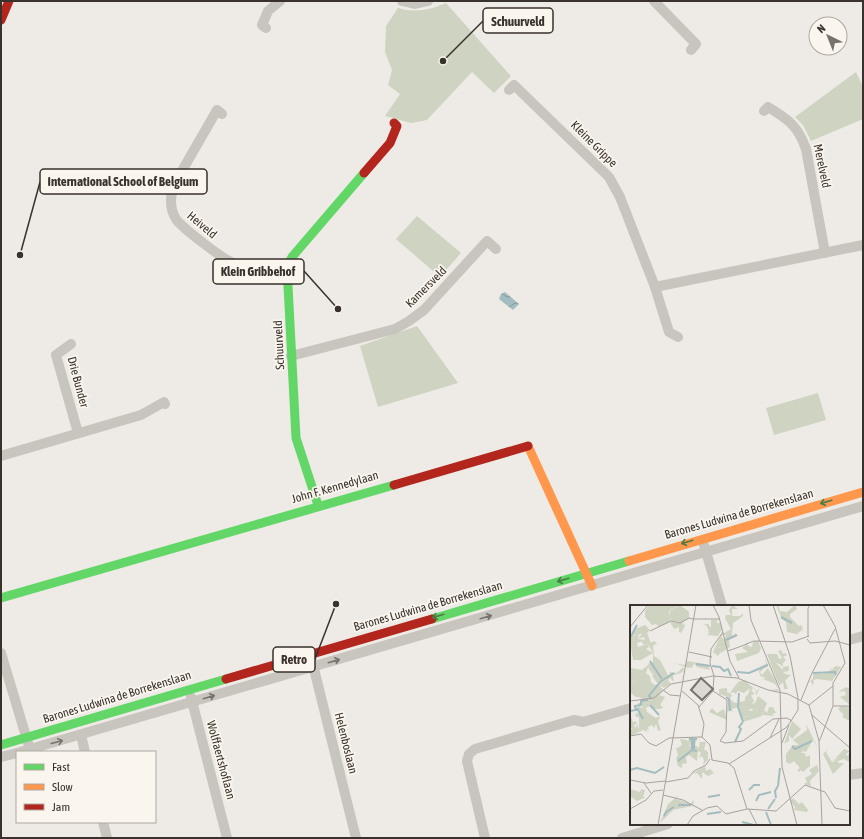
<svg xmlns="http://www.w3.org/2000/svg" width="864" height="839" viewBox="0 0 864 839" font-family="'Asap Condensed',sans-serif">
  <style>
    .green { fill: #ced4c1 }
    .water { fill: url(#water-waves) }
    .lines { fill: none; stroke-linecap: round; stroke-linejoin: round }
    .street { stroke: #c8c4be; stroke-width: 10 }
    .fast { stroke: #63d668; stroke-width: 9 }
    .slow { stroke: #ff974d; stroke-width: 9 }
    .jam { stroke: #b3261e; stroke-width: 9 }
    .oneway { stroke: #4c7b47 }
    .oneway2 { stroke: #79736e }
    .labels { text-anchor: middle; stroke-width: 3.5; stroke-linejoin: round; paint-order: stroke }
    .street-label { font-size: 12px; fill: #39312c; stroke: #faf6ee }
    .inset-river { fill: none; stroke: #a3bcbf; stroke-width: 2 }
    .inset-road { fill: none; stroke: #a6a19c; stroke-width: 1 }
    .view { fill: #78726d; fill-opacity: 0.15; stroke: #78726d; stroke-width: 2 }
    .inset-edge { fill: none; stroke: #39312c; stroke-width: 2 }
    .leader { fill: none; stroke: #39312c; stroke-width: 1.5 }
    .callout-dot { fill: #39312c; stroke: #faf6ee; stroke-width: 1.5 }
    .callout { fill: #faf6ee; stroke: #39312c; stroke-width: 1.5 }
    .callout-label { font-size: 13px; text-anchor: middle; font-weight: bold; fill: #39312c }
  </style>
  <defs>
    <pattern id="water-waves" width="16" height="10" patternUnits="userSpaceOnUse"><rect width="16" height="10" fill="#a3bcbf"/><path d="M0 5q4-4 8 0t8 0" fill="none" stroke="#86999b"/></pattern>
  </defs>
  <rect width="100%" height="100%" fill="#eeebe6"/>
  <g class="green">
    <path d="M446,3l65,73 -17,17 -22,-21 -45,48 -16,3 -26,-7 15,-22 -12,-9 4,-15 -7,-18 1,-26 12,-18c17,5 32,2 48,-5z"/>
    <path d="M856,72l7,15v32l-52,22 -8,-16 -8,-8z"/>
    <path d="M417,216l44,37 -21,24 -44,-38z"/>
    <path d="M417,326l41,57 -80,24 -18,-61z"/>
    <path d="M818,393l8,27 -52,15 -8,-27z"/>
  </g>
  <path class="water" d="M505,292l14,12 -6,6 -14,-11 2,-5z"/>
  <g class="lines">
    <g class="street">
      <path d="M402,1l13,3 13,-3"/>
      <path d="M654,1l42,43 -5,6"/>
      <path d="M266,28l-4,-3 6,-14 12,-10"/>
      <path d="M509,90l5,-5 95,92 11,20 35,90 14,45 9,5"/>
      <path d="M764,111l4,-4c20,12 30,19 38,42l19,104"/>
      <path d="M222,114l-5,-4 -42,73c-5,11 -6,25 1,36 6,9 48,41 59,45 11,4 39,2 52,3"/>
      <path d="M655,287l208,-42"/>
      <path d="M71,344l-15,11 22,78"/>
      <path d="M291,356l104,-27 14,-8 15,-11 63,-69 9,8"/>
      <path d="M1,456l140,-41 23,-13 1,2"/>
      <path d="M704,545l18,61"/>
      <path d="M849,640l14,-4"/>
      <path d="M1,653l27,90"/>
      <path d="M312,661l44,177"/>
      <path d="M191,697l36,141"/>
      <path d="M81,735l4,17"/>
      <path d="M20,752l843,-246"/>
      <path d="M1,757l16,-4"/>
      <path d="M849,775l14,-2"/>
      <path d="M103,822l4,16"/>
      <path d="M485,838l-18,-77 2,-7 6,-5 99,-29 9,2 48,-14"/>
      <path d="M622,838l46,-14"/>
    </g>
    <g class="fast">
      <path d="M318,505l-22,-67 -9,-171 5,-10 72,-84"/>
      <path d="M1,598l393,-113"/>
      <path d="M432,619l197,-58"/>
      <path d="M1,745l225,-66"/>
    </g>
    <g class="slow">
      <path d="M528,446l64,140"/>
      <path d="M629,561l234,-69"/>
    </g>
    <g class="jam">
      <path d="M1,20l8,-19"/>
      <path d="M364,173l26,-30 7,-17 -3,-3"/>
      <path d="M394,485l134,-39"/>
      <path d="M226,679l206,-60"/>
    </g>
  </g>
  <defs><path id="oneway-shaft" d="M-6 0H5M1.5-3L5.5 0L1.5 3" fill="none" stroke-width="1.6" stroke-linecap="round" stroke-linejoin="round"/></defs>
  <g class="oneway">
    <use href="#oneway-shaft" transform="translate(826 502) rotate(164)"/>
    <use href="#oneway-shaft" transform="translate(687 542) rotate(163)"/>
    <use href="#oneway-shaft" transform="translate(563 580) rotate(164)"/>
    <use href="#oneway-shaft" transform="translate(438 616) rotate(164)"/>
  </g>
  <g class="oneway2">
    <use href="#oneway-shaft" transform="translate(486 617) rotate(-16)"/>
    <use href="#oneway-shaft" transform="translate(334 661) rotate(-16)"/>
    <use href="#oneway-shaft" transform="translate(209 697) rotate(-16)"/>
    <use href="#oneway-shaft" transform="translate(57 742) rotate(-15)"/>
  </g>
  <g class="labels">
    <g class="street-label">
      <text transform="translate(594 144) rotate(45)" y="4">Kleine Grippe</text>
      <text transform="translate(822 166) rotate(78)" y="4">Merelveld</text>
      <text transform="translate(202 225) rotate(40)" y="4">Heiveld</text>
      <text transform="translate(426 287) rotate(-45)" y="4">Kamersveld</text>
      <text transform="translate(279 345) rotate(-93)" y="4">Schuurveld</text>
      <text transform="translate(78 382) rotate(75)" y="4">Drie Bunder</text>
      <text transform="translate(335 487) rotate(-16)" y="4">John F. Kennedylaan</text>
      <text transform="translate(739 514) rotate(-16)" y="4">Barones Ludwina de Borrekenslaan</text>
      <text transform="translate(428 606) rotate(-16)" y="4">Barones Ludwina de Borrekenslaan</text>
      <text transform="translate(117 697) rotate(-17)" y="4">Barones Ludwina de Borrekenslaan</text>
      <text transform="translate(346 743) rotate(76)" y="4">Helenboslaan</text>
      <text transform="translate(221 760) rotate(75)" y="4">Wolffaertshoflaan</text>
    </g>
  </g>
  <g transform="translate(630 605)">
    <rect width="220" height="220" fill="#eeebe6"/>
    <path d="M49,0l10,7 -1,7 -6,3 3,4 -4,7 -2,-1v-5l-5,2 -4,-7 11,1 -11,-5v-7zM81,15h6v3h4l1,6 -4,7 -12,-1 3,-1 -1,-5 -2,-4 -4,-1h6l3,4zM15,20l5,5 -3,3 4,10 3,-2 3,2 -4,3 1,10 6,4 8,15h2l-1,3 4,-3 1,7 -4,-4 -2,2 3,4 -7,4 -4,-3 8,-7 -11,5 -5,-7 2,-3 -2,1 -4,-7 1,-4 4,-1v-9l-5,-9 -4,1 -3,-4 4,-1 -1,-3 -6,2 4,-5 -9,1 1,5 -4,1 5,-12zM101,27l2,5 2,-4 2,2 -8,5 1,7 -9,6 1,-6 -6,1 3,-8 1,3 3,-2 4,-8zM128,36l3,7 -2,5 -22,8 -2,-7 13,-2 -6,-4 6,-4v2l4,1 1,-5zM151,45l2,4 2,-1 2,2 -4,2 3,3 -5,5 -6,-3 8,8v-3l6,-1v5l-6,1 5,4 -3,5 3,8h-4l-1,-7 -4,3 -12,-31h10l2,5 3,-1 -4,-7zM57,56l24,4 -3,1 2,4 -13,-3 -3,-4 -1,4 -4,1 -15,-5 11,2zM205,61l6,1 -9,14 -15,-2 -4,1 1,2 -1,3 -3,-4 3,-2v-5h11l7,-4 -1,-3 2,3zM14,67l6,4 1,6 4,3 4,-1 4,6 -8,7h-19l-6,-5v-8l10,-6v-4zM216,82l4,2v16l-10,-8 6,-2 -1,-4 -7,1zM97,83v4l5,3 -2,4 5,4h4v-4l1,3 5,-1v-4l7,-6 3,3 -4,1 3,6 -2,3 3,-1 3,-7 9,7 -3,7 3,3 2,-6h4l3,6 -4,1 2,2 -11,-1 1,-5 -6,1 -2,-4 -8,3 2,1 -1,5 -7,1 -4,-10 -6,2 1,4 -2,-3 -4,2 2,-15 -10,-3v-5zM22,95l-1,5 -5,-3 -3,7 3,-1 1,4 9,6 4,-2 -2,6 3,8 -3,1 -2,-7 -2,4 -2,-3 -4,2 1,4 -2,-2v3l-4,-2 -12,6v-7h2l-3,-2v-12l3,7 3,-1 1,3 -3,1 1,3 3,-4v3l1,3v-13h-3l-1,-3 3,-1v-10h3l-2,3 3,2 1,-6zM82,103l5,5 7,-4 3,11 -18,-8zM162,116l9,8 -9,10 -3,-4v6l-5,3zM176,119l12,24 -5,-8 -7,12 -3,-1 -2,2h4l1,4 4,-2v11l-7,6 -2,-2 -2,2 -2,-2 3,-2 -6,-7 -4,3 -4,-2v-8l7,-9h6l-6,-5 14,-10zM64,134h3l-2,6 4,3 1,-9v3h6l-2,7 4,3v8l-5,5 1,-5 -2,-4 -3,2 2,-5 -3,-2 -1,10 -8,-6 -3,2 1,6 -5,1v4l-4,-2 -2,-8 5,-3h-3l-2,-7 13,1v-9l1,8zM200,142l-4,5 6,10 3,-1 5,-5 -6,5 -2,-2 2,1 10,-11 6,2 -4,3 1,2 3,-3 -1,9 -5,-3 -6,2v2h6l-11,11 -10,-20zM187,160l2,6 -9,10 1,5 -7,-2 3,-2 -2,-4 7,-4 -3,-4zM75,161l1,5 4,-2 4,4 -6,3 -6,-4v7l-5,-6 -5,1zM49,190l-3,4 15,5 2,-4 1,3 -2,3 -19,4 -13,13 8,-19zM163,193l6,6 3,-2 6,8 -1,2 -13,-2 1,-3 -5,-6z" fill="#ced4c1"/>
    <path d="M50,0l9,7v6l-7,4 -11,-1 -1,-10zM102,0l6,4h-6v7h8l3,-3v3l-10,7 -1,10 -11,3 3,4 -8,7 4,1 1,-3 2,4 -5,7 -5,-4 8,-17 10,-6 -6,-11 1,-3h5l-2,-5zM146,0h2l2,6 7,1 8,-7 2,4 -7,5v3l9,9 2,-1 2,4 -6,5 -10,-2 -1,-10 -4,-3zM9,29l-1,5 7,1 -8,3 1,4 10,-3 1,3 -3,2 7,4 -12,7h-8l-3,-19 4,-1 -1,-4zM135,53l3,7 -8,7 2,3 6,-7 7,12 4,11 -9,-1 8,-1 -3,-5 -12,-5 2,-2h-4l-2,-5 1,-5 6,-3zM149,57l4,2v3l-4,-5 -3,1 7,11 8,1 -11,10 -4,-7 3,-3 -3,-1v2l-6,-13zM19,59l-3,9 -6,1 1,4 -10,5 2,4 -3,-3v-12l3,-1h-3l1,-3 11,2zM53,62l1,3 -3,3 -7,2 -7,4h-1l-7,7 4,4 -4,5 6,2 -5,8 3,2 -2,2h-9l-2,-3 -7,3 3,-7 5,3v-5l-8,2v3l-4,1 3,-8 -8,-2 -1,-4 6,4 1,-2 -5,-1 -5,-7 9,7 5,-3 3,3 1,2 -7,2h13l2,-3 -1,-5 -5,5 -3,-3 12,-6 5,-8 5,1 1,-6 7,1zM114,75l13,11 3,-4 -4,9v-5l-3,-3 -6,10 3,-10 -6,5 -6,-2 -2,3 -3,-2 -4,2 9,-12zM120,99l5,1 3,6 2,-3 4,2 -2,6 -19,6 -1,-5 7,-1 -1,-4 5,-2zM211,101l8,1 1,14 -8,-4 2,-2 -6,-6zM59,133l3,1v9l-3,-6v7h-7v6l-6,3 3,-4 -3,-5 6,-4 -2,-6 7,1 1,2zM0,184l10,3 1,-3 4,1 -2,7h3l-9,4 -7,-5z" fill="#ced4c1"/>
    <path d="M19,0h29l-9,6 2,10 -12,6 -3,-3 -4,1 -7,-8v-6z" fill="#ced4c1"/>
    <path class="inset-river" d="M151,12l11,6M0,33l7,-13M96,35l11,-5M20,56l12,18M66,59l14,2M82,61l8,1 4,4 4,-2 3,7M107,67l12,1 19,-8M183,68l22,-1 1,3M109,88l-1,14 5,15M96,92l3,2 1,12M21,93l-2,-2 11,-14 14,-9M20,100l9,10M7,103l6,11M0,106l6,-1 -1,-4 6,-1v-4l7,-1M59,134h3v10M105,137l6,-13 -2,-2 4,-5M162,141l3,3 17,-8M64,144v-10h3M48,156l14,-11 5,1M0,165l7,-2 18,5 9,-6M148,181l2,-18M119,185l5,-5h6M78,192l12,-2M146,193l-1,-7 3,-5M126,196l3,-6 12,-3M48,200h13M138,204l7,-10M136,207l5,13M77,209l14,-2M34,211l2,-4 8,-5M112,217l12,3"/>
    <path class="inset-road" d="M83,0l6,12 11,44 9,17M119,0l2,15 29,70 2,77 15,58M143,0l17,51 8,42M64,14h26M0,22l18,-22M20,26l21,-10 9,2 9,-5 4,1M178,32v-29l2,-3M177,34l3,4 25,-2 15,4M116,39l8,-3 38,1 17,-6M98,46l19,-7M59,47l23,5M182,68l23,-44M33,85l7,5 11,1M52,86l16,14 6,19 -2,13M83,86l14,9 -1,32 -6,9M171,95l11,-27M0,96l24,-3 17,-14 42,-8 24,2 31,12 20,4 21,11 10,36M179,100l24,-19M203,101h17M69,102l14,-16 1,-15 -4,-13 1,-14 12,-17M182,110l38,33M0,131l11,-2 8,9 7,3 13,-8 33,-1M72,132l8,8 2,15 16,3 6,5 13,41 29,2 29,-26 20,7 10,16 15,3M140,133l9,-19M90,136l5,2 18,-2M113,136l30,-22 14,-1 5,3M152,138l7,-18M99,159l58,-37 11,-17v-12M0,175l16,3 19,-2M36,177l22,-4 6,-7 12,-6 4,-6M14,178l7,10M33,190l20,5 19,10M0,204l16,-9 8,-9 9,-1M119,204l8,16M28,220l38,-220M57,220l6,-9 14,-8 10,-2 9,8 21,-5M192,220l-3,-83 14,-36v-23l12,-20 -10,-37 -12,-21"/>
    <path class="view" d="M71,73l12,11 -11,11 -11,-10z"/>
    <rect width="220" height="220" class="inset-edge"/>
  </g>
  <path class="leader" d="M443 61L483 21M20 255L40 182M338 309L304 271M336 604L315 659"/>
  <g class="callout-dot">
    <circle cx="443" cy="61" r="4"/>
    <circle cx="20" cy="255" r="4"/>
    <circle cx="338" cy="309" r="4"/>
    <circle cx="336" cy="604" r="4"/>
  </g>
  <g class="callout">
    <rect x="483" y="8" width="70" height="25" rx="4"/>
    <rect x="40" y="169" width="167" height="25" rx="4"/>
    <rect x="213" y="259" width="91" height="25" rx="4"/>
    <rect x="273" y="647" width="42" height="25" rx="4"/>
  </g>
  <g class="callout-label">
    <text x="518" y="26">Schuurveld</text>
    <text x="123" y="186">International School of Belgium</text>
    <text x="258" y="276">Klein Gribbehof</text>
    <text x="294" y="664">Retro</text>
  </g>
  <rect width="864" height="839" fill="none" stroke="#39312c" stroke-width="4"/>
  <rect x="16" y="751" width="140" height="72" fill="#faf6ee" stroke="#ada7a0"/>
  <rect x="24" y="764" width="20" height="6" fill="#63d668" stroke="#ada7a0"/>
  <text x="52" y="771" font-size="12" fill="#39312c">Fast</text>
  <rect x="24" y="784" width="20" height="6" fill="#ff974d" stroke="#ada7a0"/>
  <text x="52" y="791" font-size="12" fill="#39312c">Slow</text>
  <rect x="24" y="804" width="20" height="6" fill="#b3261e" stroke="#ada7a0"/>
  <text x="52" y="811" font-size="12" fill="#39312c">Jam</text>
  <g transform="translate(828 36) rotate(317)"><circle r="19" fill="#faf6ee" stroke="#ada7a0"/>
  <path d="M0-3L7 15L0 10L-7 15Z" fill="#78726d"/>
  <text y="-6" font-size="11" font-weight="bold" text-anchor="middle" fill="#39312c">N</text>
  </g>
</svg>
